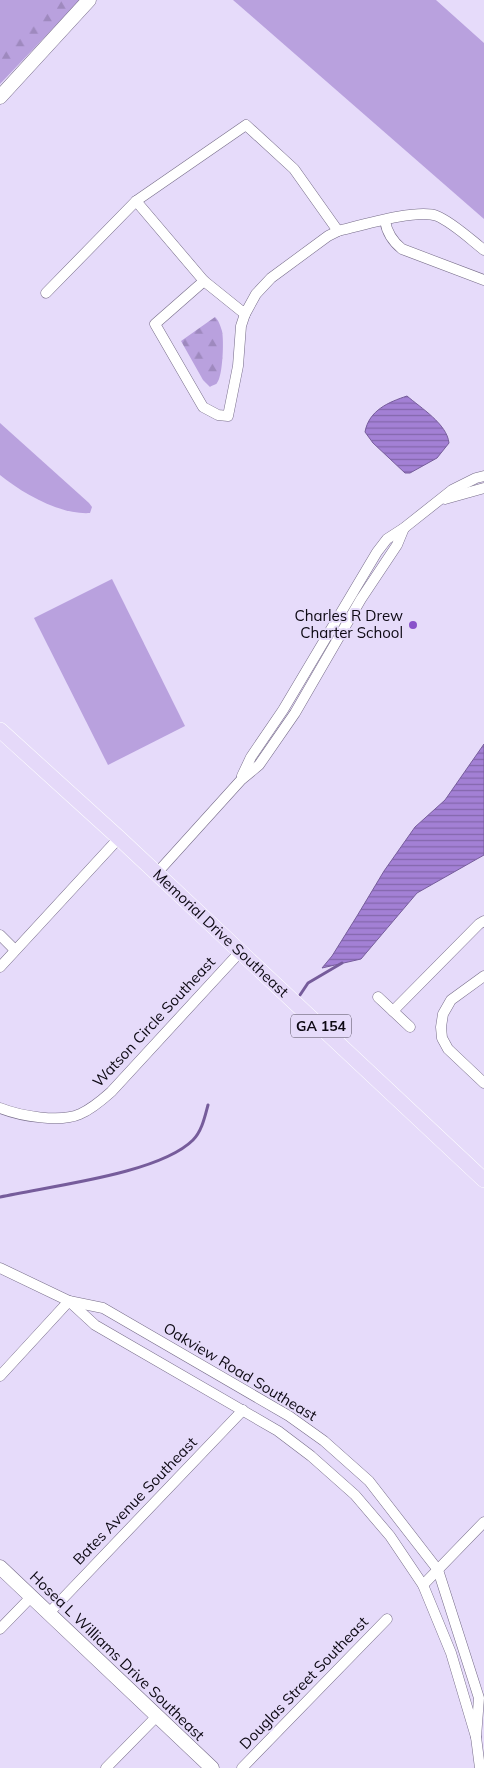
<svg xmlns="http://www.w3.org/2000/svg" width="484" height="1768" viewBox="0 0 484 1768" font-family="Mulish,sans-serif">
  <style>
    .grass { fill: #b9a1de }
    .forest { fill: url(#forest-firs) }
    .water { fill: url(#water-rules); stroke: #765c9b }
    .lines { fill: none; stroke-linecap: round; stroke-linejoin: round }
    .stream { stroke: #765c9b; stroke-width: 3 }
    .street-casing { stroke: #766c88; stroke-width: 11 }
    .secondary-casing { stroke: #766c88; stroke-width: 15 }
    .primary-casing { stroke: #fff; stroke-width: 16 }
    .street { stroke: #fff; stroke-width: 10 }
    .secondary { stroke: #fff; stroke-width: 14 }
    .primary { stroke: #e5d9f9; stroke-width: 15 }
    .poi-dot { fill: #8952ca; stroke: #e6dbfa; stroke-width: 2 }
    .labels { text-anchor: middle; stroke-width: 4; stroke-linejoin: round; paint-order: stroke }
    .shield { fill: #e6dbfa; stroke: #4e4858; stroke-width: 1 }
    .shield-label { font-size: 14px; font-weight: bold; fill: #0d0913 }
    .poi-label { font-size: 15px; fill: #0d0913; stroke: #e6dbfa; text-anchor: end }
    .street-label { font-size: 15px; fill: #0d0913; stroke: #e6dbfa }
  </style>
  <defs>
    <pattern id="forest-firs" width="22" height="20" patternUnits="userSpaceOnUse" patternTransform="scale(1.25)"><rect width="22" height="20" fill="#b9a1de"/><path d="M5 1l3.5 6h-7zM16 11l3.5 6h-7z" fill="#9e89be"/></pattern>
    <pattern id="water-rules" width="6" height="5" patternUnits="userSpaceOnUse" patternTransform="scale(1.25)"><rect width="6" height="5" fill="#a380d5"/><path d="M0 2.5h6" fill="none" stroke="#8367ac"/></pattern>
  </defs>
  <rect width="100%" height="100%" fill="#e6dbfa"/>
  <g class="grass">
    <path d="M0,0h80l-80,84z"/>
    <path d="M233,0h203l48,43v176z"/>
    <path d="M0,423l89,80 3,4 -2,6c-30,2 -68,-20 -90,-38z"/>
    <path d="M112,579l73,147 -77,39 -74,-147z"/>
  </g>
  <g class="forest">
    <path d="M58,0h18l-66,71 -10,7v-25l11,-14 15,-8 23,-19z"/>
    <path d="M215,317c4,4 5,8 7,14 2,9 1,45 -5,52 0,1 -6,3 -7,4l-7,-7 -22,-39z"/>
  </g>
  <g class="water">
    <path d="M407,396c14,12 40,28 42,47l-12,15 -27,15h-5l-32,-30 -8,-11c4,-22 24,-30 42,-36z"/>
    <path d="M484,744v111l-67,38 -56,66 -39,9 10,-12 25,-40 27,-45 31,-44 30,-27z"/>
  </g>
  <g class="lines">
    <g class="stream">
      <path d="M300,995l8,-12 34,-20"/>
      <path d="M0,1197c49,-11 159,-23 193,-57 9,-9 12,-24 15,-35"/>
    </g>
    <g class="street-casing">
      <g id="street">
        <path d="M136,201l68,80 41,33 11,-20 15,-16 57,-42 10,-5"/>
        <path d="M385,221c2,12 7,20 17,28l82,31"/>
        <path d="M204,281l-49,43 48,83 15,8 10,1 10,-50 3,-40 4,-12"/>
        <path d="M46,293l90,-92 110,-76 48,44 44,62c21,-5 80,-23 99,-15 15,6 33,23 47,34"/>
        <path d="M445,499l39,-11"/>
        <path d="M242,776l9,-19 32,-47 94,-158 10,-13 17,-11 48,-38 24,-12 8,-2"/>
        <path d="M156,874l85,-94 18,-15 36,-52 66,-114 36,-54 7,-17"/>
        <path d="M0,935l15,15"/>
        <path d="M0,967l119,-129"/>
        <path d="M484,976l-33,24 -8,14 -2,13 1,11 6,11 36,34"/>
        <path d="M378,997l32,30"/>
        <path d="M393,1011l86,-87 5,-3"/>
        <path d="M0,1108c20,8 60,15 80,6 12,-5 22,-14 31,-22l129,-140"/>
        <path d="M0,1268l69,33 34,7 186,108 35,25 45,40 69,89 41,128 -3,39"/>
        <path d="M70,1302l25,23 183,106 33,25 44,39 35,41 33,49 28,68 25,84 4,31"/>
        <path d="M0,1376l69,-75"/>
        <path d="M423,1585l61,-63"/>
        <path d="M49,1613l194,-203"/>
        <path d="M0,1629l31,-32"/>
        <path d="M106,1768l51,-52"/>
        <path d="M242,1768l145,-149"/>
      </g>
    </g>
    <g class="secondary-casing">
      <g id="secondary">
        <path d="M0,97l89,-97"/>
        <path d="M0,1567l212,201"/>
      </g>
    </g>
    <g class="primary-casing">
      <g id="primary">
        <path id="s1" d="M0,730l119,108 365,342"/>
      </g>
    </g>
    <use href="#street" class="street"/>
    <use href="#secondary" class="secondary"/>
    <use href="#primary" class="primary"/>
  </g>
  <circle class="poi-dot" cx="413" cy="625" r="5"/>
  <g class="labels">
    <rect class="shield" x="291" y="1014.5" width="60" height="23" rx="4"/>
    <g class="shield-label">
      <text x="321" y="1031">GA 154</text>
    </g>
    <g class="poi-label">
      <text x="403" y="621">Charles R Drew<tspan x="403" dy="17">Charter School</tspan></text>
    </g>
    <g class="street-label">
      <text dy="5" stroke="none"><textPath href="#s1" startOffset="300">Memorial Drive Southeast</textPath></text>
      <text transform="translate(154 1022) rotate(-47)" y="5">Watson Circle Southeast</text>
      <text transform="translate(240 1372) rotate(31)" y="5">Oakview Road Southeast</text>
      <text transform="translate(135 1501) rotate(-46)" y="5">Bates Avenue Southeast</text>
      <text transform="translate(117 1656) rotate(44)" y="5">Hosea L Williams Drive Southeast</text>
      <text transform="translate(304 1683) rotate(-46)" y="5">Douglas Street Southeast</text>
    </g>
  </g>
</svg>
